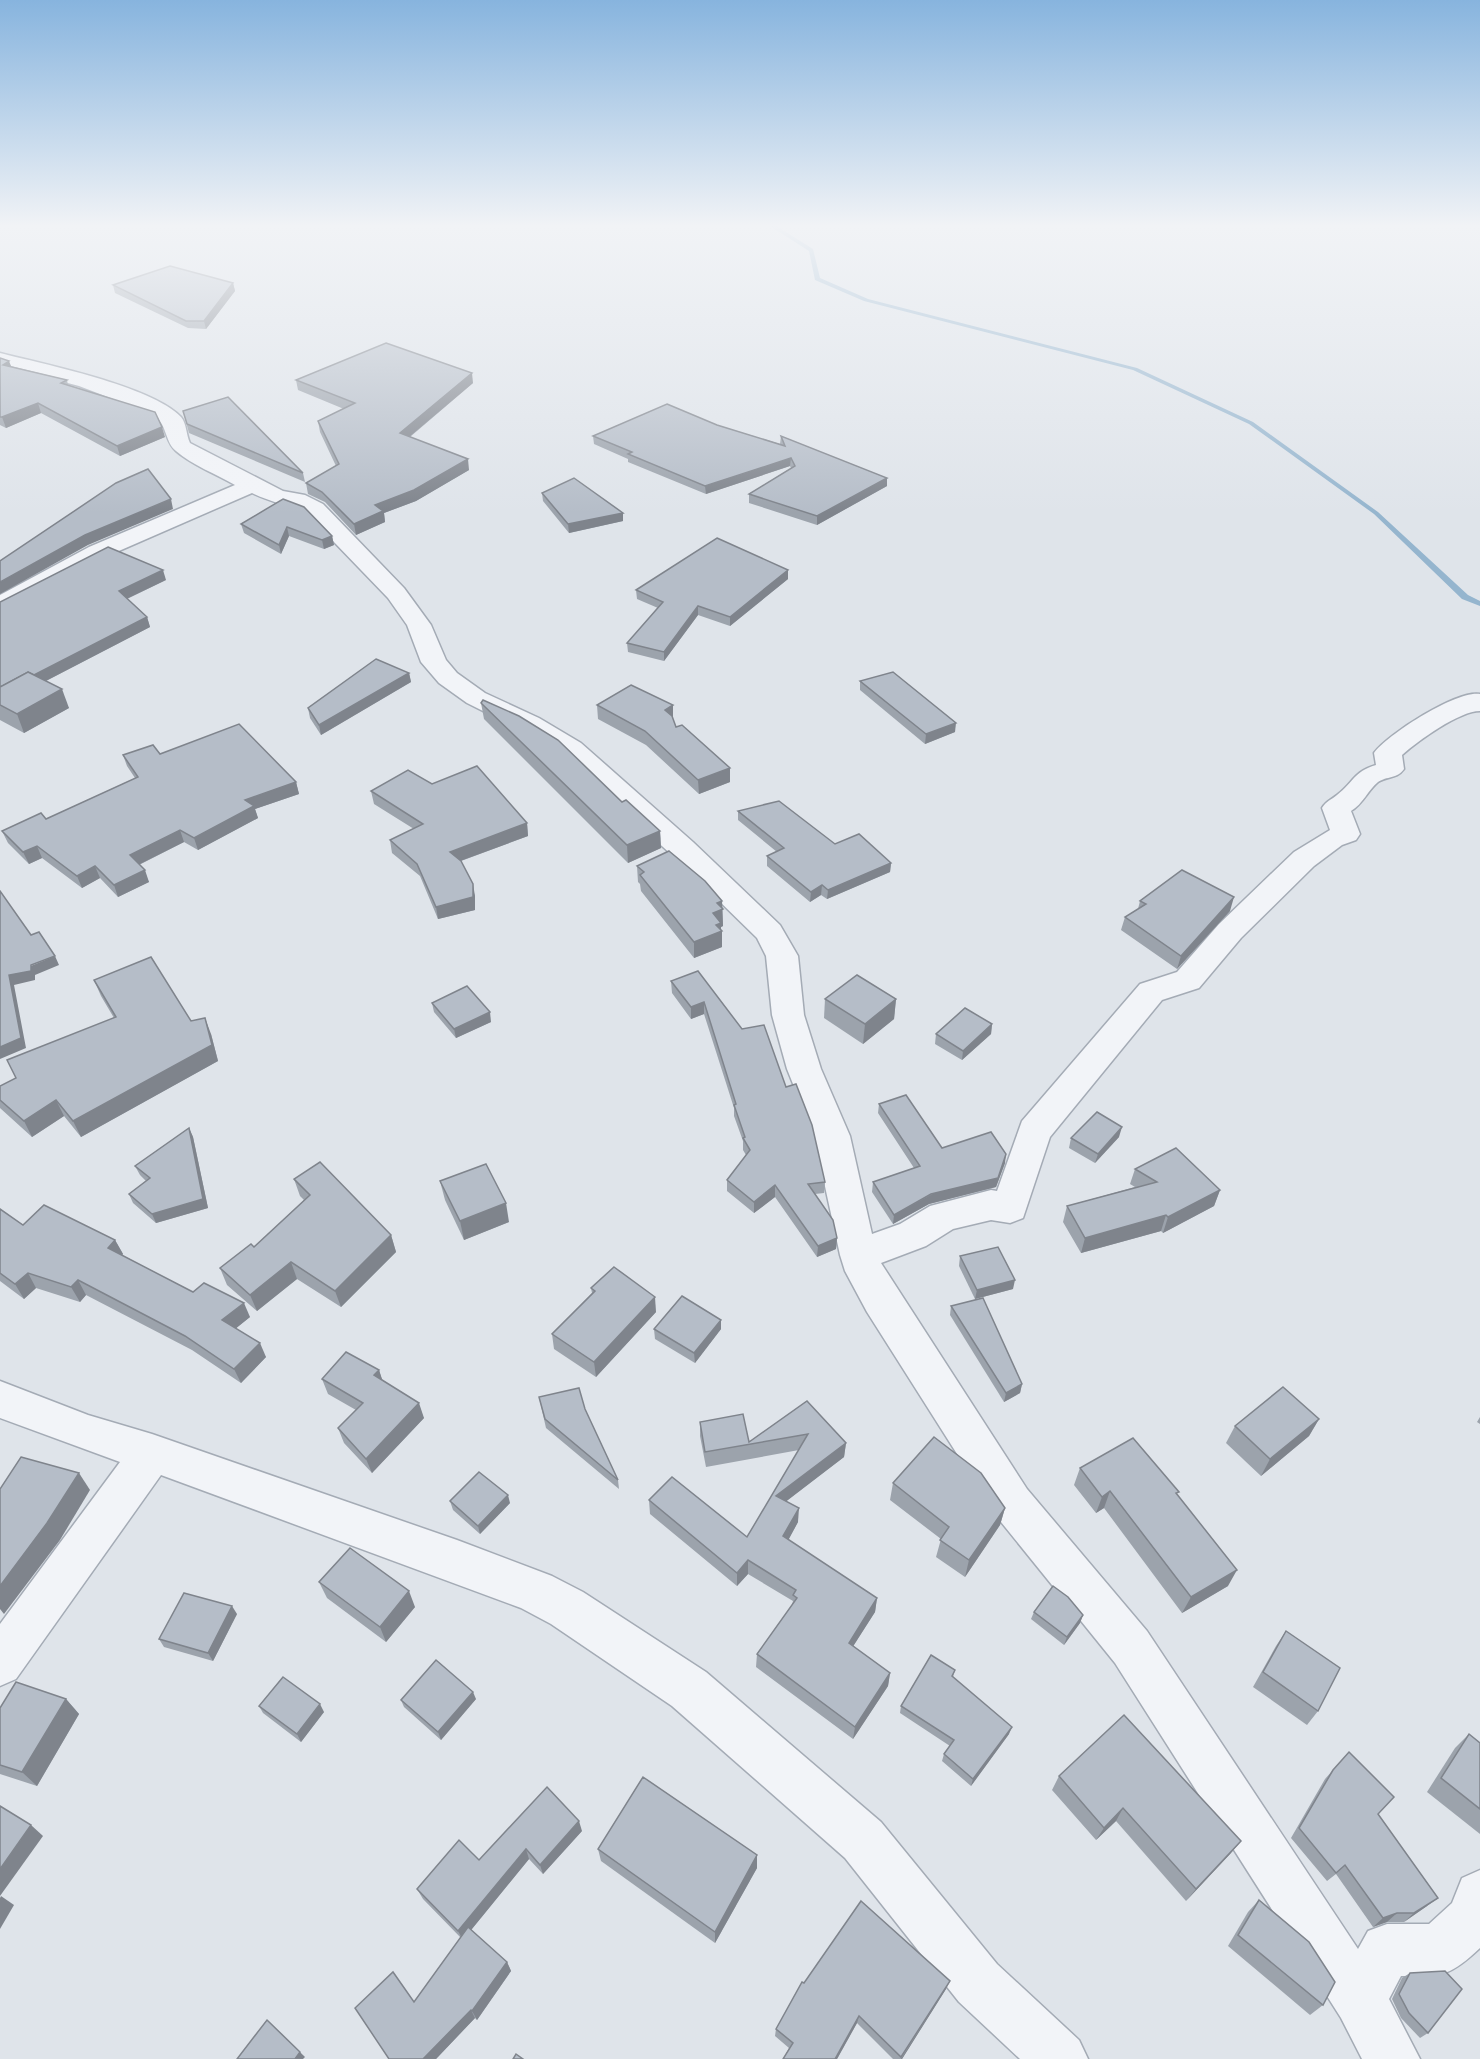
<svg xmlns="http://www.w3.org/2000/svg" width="1480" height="2059" viewBox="0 0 1480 2059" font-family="Roboto,sans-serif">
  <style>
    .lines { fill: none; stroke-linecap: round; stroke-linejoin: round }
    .stream { fill: #95b5ce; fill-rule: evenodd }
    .street-casing { stroke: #a4abb5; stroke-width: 3 }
    .street { fill: #f2f4f8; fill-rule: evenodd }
    .wall { fill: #9ca3ac }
    .shaded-wall { fill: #7f848c }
    .building { fill: #b5bdc8; stroke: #7f848c; stroke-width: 1.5 }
  </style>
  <rect width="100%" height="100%" fill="#dfe4ea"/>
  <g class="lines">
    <path class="stream" d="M767,224h6l40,25 7,29 48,21 269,69 116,54 125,90 90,83 12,6v5l-18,-7 -88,-85 -125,-90 -116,-54 -269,-69 -49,-21 -6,-29z"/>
    <g class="street-casing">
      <g id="street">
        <path d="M0,353c43,11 152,33 181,64 6,7 5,18 9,26l93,48 22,4 18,9 81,84 27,37 15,35 11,13 28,20 54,25 42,25 112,99 87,83 18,31 6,59 17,54 29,67 22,98 28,-10 30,-18 61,-16 6,1 25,-70 118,-137 37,-12 42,-48 75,-72 36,-22 -8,-22c4,-7 9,-8 15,-13 17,-13 16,-23 39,-30l-2,-12c14,-19 83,-63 106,-59v17c-21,0 -62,30 -78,44l2,14c-7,10 -17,7 -26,13 -10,8 -15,22 -27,29l9,23 -4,6 -14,5 -28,21 -73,72 -42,50 -37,12 -112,137 -27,81 -13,5 -19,-3 -38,9 -27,17 -45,17 146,226 120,142 211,318 10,-18 19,-7h42l23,-21 10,-25 18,-8v78c-31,29 -37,28 -79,28l-12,23 31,60h-58l-21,-41 -226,-355 -118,-146 -130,-205 -22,-41 -5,-16 -26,-119 -27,-67 -15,-54 -6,-59 -9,-18 -84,-82 -112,-101 -40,-25 -54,-27 -28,-20 -18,-21 -14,-37 -19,-27 -81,-84c-18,-9 -37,-12 -55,-21l-147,64 -105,55v-17l89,-48 146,-62c-19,-11 -43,-20 -59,-34 -11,-9 -8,-23 -21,-36l-76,-29 -79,-21z"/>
        <path d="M0,1381l88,34 64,19 305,106 95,36 31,16 123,80 175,150 116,142 82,76 9,19h-68l-61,-57 -114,-144 -173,-152 -121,-82 -30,-16 -360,-133 -145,204 -16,7v-62l120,-162 -120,-44z"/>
      </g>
    </g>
    <use href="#street" class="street"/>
  </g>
  <g class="wall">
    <path d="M233,283l2,8 -29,38 -18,-1 -73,-35 -2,-8z"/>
    <path d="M0,358l11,8 56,14 1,5 97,52 -45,19 -79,-43 -35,15 -6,-3z"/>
    <path d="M296,380l177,3 -63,54 59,33 -53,31 -32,12 1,9 -29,13 -31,-33 -17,-8 -2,-11 30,-17 -16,-34 -2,-11 26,-12 -46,-19z"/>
    <path d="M183,411l120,62 2,9 -116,-49z"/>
    <path d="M717,425l63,19 1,-8 106,42v8l-70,39 -68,-22v-9l42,-26 -1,-2 -84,28 -78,-32v-3l-34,-15 -1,-8z"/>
    <path d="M542,493l81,28 -54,12 -26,-32z"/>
    <path d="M283,499l49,37 2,9 -10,4 -35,-13 -8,18 -37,-21 -3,-9z"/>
    <path d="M788,570v9l-58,47 -32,-11 -34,46 -36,-9 -1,-9 31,-35 -21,-9 -1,-9z"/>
    <path d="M166,580l-39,19 20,18 3,10 -104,54 23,27 -45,25 -24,-13v-118z"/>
    <path d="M409,673l2,9 -90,53 -11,-17 -2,-10z"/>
    <path d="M860,681l95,51 -30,12 -65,-54z"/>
    <path d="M481,703l141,99 38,29 1,17 -33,15 -144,-144z"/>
    <path d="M597,705h76v14l3,8 54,41v14l-31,12 -53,-49 -48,-26z"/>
    <path d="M160,754l136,28 3,12 -44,15 3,9 -60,32 -14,-8 -45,23 10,17 -31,15 -18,-19 -18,10 -40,-30 -13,6 -21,-21 -6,-12 44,-12 89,-41 -8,-12 -4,-11z"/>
    <path d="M432,784l95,39 1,13 -67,25 14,35v14l-37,9 -18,-43 -28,-23 -2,-13 24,-11 -40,-25 -3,-13z"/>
    <path d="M738,811l153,52 -1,9 -63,27 -6,-4 -11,7 -43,-36v-10l10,-4 -39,-32z"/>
    <path d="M637,866l85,35 1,25 -2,1 1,20 -28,11 -53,-67 -1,-7 -2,-2z"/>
    <path d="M1140,901l90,10 -53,58 -56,-39 4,-13 13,-8z"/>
    <path d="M698,971l88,116 39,95 -1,11 -9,1 22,44 -1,11 -19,8 -42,-60 -21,16 -27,-22v-11l19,-25 -3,-5v-9l-9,-25v-8l-30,-94 -13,5 -19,-26 -1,-12z"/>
    <path d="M94,980l97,41 20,13 7,27 -137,76 -17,-21 -32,21 -32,-29v-22l16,-8 98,-60 -13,-22z"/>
    <path d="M825,999h71l-2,20 -31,25 -39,-26z"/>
    <path d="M432,1003l59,19 -35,16 -22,-26z"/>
    <path d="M992,1024l-1,10 -29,26 -27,-16 1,-10z"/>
    <path d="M879,1104l63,44 63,15 -9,24 -67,17 -36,20 -21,-32 1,-10 41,-14 -36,-55z"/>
    <path d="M189,1128l4,9 15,71 -52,15 -23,-20 -4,-9 17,-13 -6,-6 -5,-9z"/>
    <path d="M1119,1137l-24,26 -26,-15 2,-10z"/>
    <path d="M1135,1169l85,21 -6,16 -51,27 -2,-2 -80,22 -18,-31 4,-16 68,-19 -5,-3z"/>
    <path d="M294,1179l97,56 5,17 -55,55 -44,-28 -40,32 -30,-26 -7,-17 34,-21 50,-47 -4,-4z"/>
    <path d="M440,1181l69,41 -45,18 -19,-40z"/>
    <path d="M0,1209l23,16 92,15 8,14 -1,1 71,37 57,25 -14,11 30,29 -25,26 -49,-33 -106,-55 -6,7 -44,-14 -12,11 -24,-18z"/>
    <path d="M960,1256l53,33 -38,10 -16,-33z"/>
    <path d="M591,1288l65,24 -60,65 -42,-28 -2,-15 40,-41z"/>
    <path d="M951,1306l71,78 -2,9 -16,9 -54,-87z"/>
    <path d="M721,1320v9l-26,34 -40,-24 -1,-10z"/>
    <path d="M379,1370l3,10 42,38 -52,55 -28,-30 -6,-15 18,-18 -28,-16 -6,-15z"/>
    <path d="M539,1397l79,83 1,9 -73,-61z"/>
    <path d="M807,1401l39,42 -2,14 -58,44 12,21 -10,18 89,58 -2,14 -22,34 37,27 -2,13 -35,53 -97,-72 1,-13 35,-49 1,-4 -45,-27 -11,12 -87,-72 -1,-14 98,37 52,-87 -93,17 -6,-31v-14l49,20z"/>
    <path d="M1480,1417v7l-3,-2z"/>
    <path d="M1319,1419l-10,17 -48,40 -35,-33 9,-17z"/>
    <path d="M1080,1468l97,27 51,91 -46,27 -78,-105 -8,5 -22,-28z"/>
    <path d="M893,1483l112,25 -5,17 -35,52 -29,-20 5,-18 -51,-39z"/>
    <path d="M450,1501l60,2 -30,31 -27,-24z"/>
    <path d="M319,1582l96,25 -29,35 -59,-44z"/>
    <path d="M1034,1612l49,3 -3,8 -16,22 -33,-26z"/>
    <path d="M237,1614l-24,47 -49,-14 -5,-8z"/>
    <path d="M1286,1631l32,80 -11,14 -54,-38 23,-41z"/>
    <path d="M955,1670l-2,7 56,57 -38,52 -29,-25 2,-7 6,-8 -50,-33 1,-7z"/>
    <path d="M66,1699l13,15 -42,72 -37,-12v-66z"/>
    <path d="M476,1699l-35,41 -37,-33 -3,-7z"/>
    <path d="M259,1706l65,6 -23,30 -38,-29z"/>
    <path d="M1469,1734l11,9v91l-53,-42 28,-44z"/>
    <path d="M1333,1770l45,44 49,92 -23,16h-17l-14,5 -37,-53 -9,7 -36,-43 34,-59z"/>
    <path d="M1059,1776l182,65 -11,13 -44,47 -70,-80 -20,19 -44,-50z"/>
    <path d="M582,1831l-39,43 -14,-15 -58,71 36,32 4,9 -34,49 -2,-2 -39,41h-47l25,-57 47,-64 -38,-39 -6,-10 62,-29z"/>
    <path d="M598,1849l159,6v13l-42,75 -114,-82z"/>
    <path d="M1259,1900l64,105 -13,10 -82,-69 20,-34z"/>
    <path d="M1410,1973l18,60 -8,5 -19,-20 -9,-19 10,-21z"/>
    <path d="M804,1983l142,6 -44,70h-9l-36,-36 -20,36h-54l6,-11 -14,-12 1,-7z"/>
  </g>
  <g class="shaded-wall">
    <path d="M233,283l2,8 -29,38 -2,-8z"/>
    <path d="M9,361l4,10 -10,-6z"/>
    <path d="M472,373l1,10 -71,60 -2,-10z"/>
    <path d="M38,403l3,10 -35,15 -4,-11z"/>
    <path d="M162,427l3,10 -45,19 -3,-10z"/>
    <path d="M791,458l-1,8 -84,28 -1,-8z"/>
    <path d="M468,459l1,11 -53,31 -32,12 1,9 -29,13 -2,-11 21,-19z"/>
    <path d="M887,478v8l-70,39v-9z"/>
    <path d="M171,499l2,10 -85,36 -88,49v-12l85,-47z"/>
    <path d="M623,513v8l-54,12 -1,-9z"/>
    <path d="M287,527l2,9 -8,18 -2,-9z"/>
    <path d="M332,536l2,9 -10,4 -2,-9z"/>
    <path d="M163,570l3,10 -44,21 -3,-10z"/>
    <path d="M788,570v9l-58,47v-9z"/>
    <path d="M698,606v9l-34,46v-9z"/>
    <path d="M147,617l3,10 -141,73 -5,-10z"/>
    <path d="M409,673l2,9 -90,53 -2,-10z"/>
    <path d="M62,689l7,19 -45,25 -7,-19z"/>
    <path d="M673,705v14l-8,5v-14z"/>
    <path d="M956,723l-1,9 -30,12 1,-10z"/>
    <path d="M730,768v14l-31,12 -1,-14z"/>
    <path d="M296,782l3,12 -44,15 3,9 -60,32 -4,-12 51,-38z"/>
    <path d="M527,823l1,13 -76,28 -2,-12z"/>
    <path d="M180,830l4,12 -50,25 -4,-12z"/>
    <path d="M660,831l1,17 -33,15 -1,-18z"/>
    <path d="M37,846l5,12 -13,6 -6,-12z"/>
    <path d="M891,863l-1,9 -63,27 1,-9z"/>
    <path d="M95,866l5,12 -18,10 -5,-12z"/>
    <path d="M145,870l4,12 -31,15 -4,-12z"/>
    <path d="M473,884l2,12v14l-37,9 -2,-12z"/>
    <path d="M822,885l-1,10 -11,7 1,-10z"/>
    <path d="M1234,897l-4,14 -53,58 4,-13z"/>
    <path d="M722,901l1,25 -2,1v5l1,-1v16l-28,11v-16l19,-29 4,-10z"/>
    <path d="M55,956l4,9 -24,10v5l-21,5 12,63 -26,11v-12l9,-72z"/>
    <path d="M896,999l-2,20 -31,25 2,-20z"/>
    <path d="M704,1002v12l-13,5v-12z"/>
    <path d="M490,1012l1,10 -35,16 -2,-9z"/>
    <path d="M205,1018l6,16 7,27 -137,76 -8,-16z"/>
    <path d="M992,1024l-1,10 -29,26 1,-9z"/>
    <path d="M56,1100l8,16 -32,21 -8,-16z"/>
    <path d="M1122,1127l-3,10 -24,26 3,-9z"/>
    <path d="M189,1128l4,9 15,71 -52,15 -4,-9z"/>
    <path d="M1006,1154l-1,9 -9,24 -67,17 -36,20 1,-9z"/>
    <path d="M775,1185v12l-21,16v-11z"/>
    <path d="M1220,1190l-6,16 -51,27 5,-16z"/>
    <path d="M506,1203l3,19 -45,18 -4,-19z"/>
    <path d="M1166,1215l-5,16 -80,22 4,-15z"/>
    <path d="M391,1235l5,17 -55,55 -6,-16z"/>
    <path d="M837,1238l-1,11 -19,8 1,-11z"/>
    <path d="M115,1240l8,14 -8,9 -7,-15z"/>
    <path d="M291,1262l6,17 -40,32 -7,-16z"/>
    <path d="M28,1273l8,15 -12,11 -9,-15z"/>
    <path d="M78,1280l8,15 -6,7 -9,-15z"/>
    <path d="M1015,1280l-2,9 -38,10 2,-9z"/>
    <path d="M655,1297l1,15 -60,65 -2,-15z"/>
    <path d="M244,1303l6,14 -21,17 -7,-14z"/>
    <path d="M721,1320v9l-26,34 -1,-10z"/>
    <path d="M260,1343l6,14 -25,26 -7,-14z"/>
    <path d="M379,1370l5,15 -10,-10z"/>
    <path d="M1022,1384l-2,9 -16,9 2,-9z"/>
    <path d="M419,1403l5,15 -52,55 -6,-14z"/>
    <path d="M1319,1419l-10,17 -48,40 9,-17z"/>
    <path d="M846,1443l-2,14 -69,53 1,-14z"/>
    <path d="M79,1473l11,17 -30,50 -56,74 -4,-5v-23z"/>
    <path d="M1110,1491l-6,17 -8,5 6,-16z"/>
    <path d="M508,1495l2,8 -30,31 -2,-8z"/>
    <path d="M799,1508l-1,14 -15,28v-14z"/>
    <path d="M1005,1508l-5,17 -35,52 4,-17z"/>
    <path d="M748,1560v14l-11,12v-13z"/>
    <path d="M1237,1570l-9,16 -46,27 9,-16z"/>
    <path d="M409,1591l6,16 -29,35 -6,-15z"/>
    <path d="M877,1598l-2,14 -28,44 2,-13z"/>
    <path d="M232,1606l5,8 -24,47 -5,-8z"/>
    <path d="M1083,1615l-3,8 -16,22 3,-8z"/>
    <path d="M890,1673l-2,13 -35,53 2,-12z"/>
    <path d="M473,1692l3,7 -35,41 -3,-8z"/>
    <path d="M66,1699l13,15 -42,72 -15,-14z"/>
    <path d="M320,1704l4,8 -23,30 -4,-8z"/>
    <path d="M1012,1727l-3,7 -38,52 2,-7z"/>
    <path d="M1123,1808l-7,13 -20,19 8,-12z"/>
    <path d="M579,1821l3,10 -39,43 -3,-9z"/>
    <path d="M31,1825l12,11 -43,60v-27z"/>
    <path d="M1241,1841l-11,13 -44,47 10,-12z"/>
    <path d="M526,1849l3,10 -66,81 -5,-9z"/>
    <path d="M757,1855v13l-42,75v-11z"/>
    <path d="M1,1896l13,9 -14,24v-31z"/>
    <path d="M1438,1898l-11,8 -23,16 10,-9z"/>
    <path d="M1397,1913l-10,9 -14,5 10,-9z"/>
    <path d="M507,1962l4,9 -34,49 -5,-9z"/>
    <path d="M950,1981l-4,8 -44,70h-1z"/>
    <path d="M471,2010l4,8 -39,41h-13z"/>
    <path d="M859,2016l-2,7 -20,36h-2z"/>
    <path d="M267,2020l38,37 -2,2h-8z"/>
  </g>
  <g class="building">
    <path d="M170,266l63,17 -29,38h-18l-73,-36z"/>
    <path d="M386,343l86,30 -72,60 68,26 -54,31 -39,15 8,6 -29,13 -32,-32 -16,-9 33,-19 -21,-43 37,-18 -59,-23z"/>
    <path d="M0,358l9,3 -6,4 64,15 -6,3 94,29 7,15 -45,19 -79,-43 -36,14h-2z"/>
    <path d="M228,397l75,76 -116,-49 -4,-13z"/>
    <path d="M667,404l50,21 68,21 -4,-10 106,42 -70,38 -68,-22 46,-28 -4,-8 -86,28 -77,-32 4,-2 -39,-16z"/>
    <path d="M148,469l23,30 -86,36 -85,47v-21l116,-78z"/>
    <path d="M574,478l49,35 -55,11 -26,-31z"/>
    <path d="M283,499l21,8 28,29 -10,4 -35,-13 -8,18 -38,-21z"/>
    <path d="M717,538l71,32 -58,47 -32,-11 -34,46 -37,-9 36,-41 -27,-12z"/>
    <path d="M108,547l55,23 -44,21 28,26 -113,58 -6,-3 -28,15v-85z"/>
    <path d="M376,659l33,14 -90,52 -11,-17z"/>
    <path d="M28,672l34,17 -45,25 -17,-9v-18z"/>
    <path d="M893,672l63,51 -30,11 -66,-53z"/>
    <path d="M631,685l42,20 -8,5 7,6 4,11 6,-2 48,43 -32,12 -53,-49 -48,-26z"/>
    <path d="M483,700l36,16 39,24 64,62 4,-2 34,31 -33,14 -146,-142z"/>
    <path d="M239,724l57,58 -51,18 9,6 -60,32 -14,-8 -50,25 15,15 -31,15 -19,-19 -18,10 -40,-30 -14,6 -21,-21 39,-18 5,6 92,-42 -15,-22 30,-10 7,9z"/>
    <path d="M477,766l50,57 -77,29 11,9 12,23v13l-37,10 -19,-43 -27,-24 33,-16 -52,-33 37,-21 24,14z"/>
    <path d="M779,801l56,43 24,-10 32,29 -63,27 -6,-5 -11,7 -44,-36 17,-8 -46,-37z"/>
    <path d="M669,851l36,30 17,20 -5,2 6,6 -10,4 8,10 -5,2 6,6 -28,11 -54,-67 4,-3 -7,-6z"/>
    <path d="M1182,870l52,27 -53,59 -56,-39 21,-13 -6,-3z"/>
    <path d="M0,891l31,44 8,-3 16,24 -24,9v6l-22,4 12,63 -21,9z"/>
    <path d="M151,957l40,64 14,-3 7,27 -139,76 -17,-21 -32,21 -24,-21v-14l16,-8 -9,-18 109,-43 -22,-37z"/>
    <path d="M698,971l44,58 22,-4 22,62 10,-3 16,41 13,57 -17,2 25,36 4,18 -19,8 -43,-61 -21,17 -27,-22 23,-30 -7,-12 2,-1 -11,-32 2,-1 -32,-102 -13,5 -20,-26z"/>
    <path d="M857,975l39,24 -31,25 -40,-25z"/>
    <path d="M467,986l23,26 -36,17 -22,-26z"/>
    <path d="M965,1008l27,16 -29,27 -27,-17z"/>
    <path d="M906,1095l36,53 49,-16 15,22 -8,24 -67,16 -37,21 -21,-33 47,-16 -41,-62z"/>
    <path d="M1097,1112l25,15 -24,27 -27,-16z"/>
    <path d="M189,1128l14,71 -51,15 -23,-20 21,-16 -15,-12z"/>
    <path d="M1176,1148l44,42 -52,27 -2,-2 -81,23 -18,-32 90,-24 -22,-13z"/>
    <path d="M320,1162l71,73 -56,56 -44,-29 -41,33 -30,-27 31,-24 3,3 56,-52 -16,-16z"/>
    <path d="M486,1164l20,39 -46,18 -20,-40z"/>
    <path d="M44,1205l71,35 -7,8 85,44 11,-9 40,20 -22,17 38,23 -26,26 -49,-33 -107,-56 -7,7 -43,-14 -13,11 -15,-11v-64l23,16z"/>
    <path d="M998,1247l17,33 -38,10 -17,-34z"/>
    <path d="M614,1267l41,30 -61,65 -42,-28 43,-43 -4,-3z"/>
    <path d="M682,1296l39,24 -27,33 -40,-24z"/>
    <path d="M983,1298l39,86 -16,9 -55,-87z"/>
    <path d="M346,1352l33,18 -5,5 45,28 -53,56 -28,-31 25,-25 -41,-24z"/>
    <path d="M1283,1387l36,32 -49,40 -35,-33z"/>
    <path d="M579,1388l6,21 33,71 -73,-61 -6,-22z"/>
    <path d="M807,1401l39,42 -70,53 23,12 -16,28 94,62 -28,45 41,30 -35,54 -98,-73 40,-56 -4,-3 3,-5 -48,-30 -11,13 -88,-73 23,-23 75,60 61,-103 -103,18 -5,-30 43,-8 6,28z"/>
    <path d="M934,1437l47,36 24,35 -36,52 -29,-20 9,-13 -56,-44z"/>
    <path d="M1133,1438l46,54 -3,1 61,77 -46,27 -81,-106 -8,6 -22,-29z"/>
    <path d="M21,1457l58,16 -32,50 -47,63v-97z"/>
    <path d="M479,1472l29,23 -30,31 -28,-25z"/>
    <path d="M350,1548l59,43 -29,36 -61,-45z"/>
    <path d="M1053,1586l15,11 15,18 -16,22 -33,-25z"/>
    <path d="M184,1593l48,13 -24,47 -49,-14z"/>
    <path d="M1286,1631l54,37 -22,43 -55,-39z"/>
    <path d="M931,1655l24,15 -3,6 60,51 -39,52 -29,-25 10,-14 -53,-34z"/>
    <path d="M436,1660l37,32 -35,40 -37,-32z"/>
    <path d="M283,1677l37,27 -23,30 -38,-28z"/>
    <path d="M16,1682l50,17 -44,73 -22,-7v-57z"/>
    <path d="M1124,1715l117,126 -45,48 -73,-81 -19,20 -45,-52z"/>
    <path d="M1469,1734l11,9v66l-39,-31z"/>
    <path d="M1349,1752l45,45 -16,17 60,84 -24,15h-17l-14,5 -38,-53 -9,8 -37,-45 34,-58z"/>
    <path d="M643,1777l114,78 -42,77 -117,-83z"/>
    <path d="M547,1787l32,34 -39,44 -14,-16 -68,82 -41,-42 42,-49 20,20z"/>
    <path d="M0,1806l31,19 -31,44z"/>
    <path d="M1259,1900l50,42 26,40 -12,23 -85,-70z"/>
    <path d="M861,1901l89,80 -49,76 -42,-41 -24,43h-52l10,-16 -17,-14 26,-47 2,1z"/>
    <path d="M468,1927l39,35 -35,49 -1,-1 -48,49h-34l-34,-51 38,-36 21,30z"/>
    <path d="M1445,1971l17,18 -34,44 -19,-20 -10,-19 11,-21z"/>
    <path d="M267,2020l33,32 -5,7h-58z"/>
    <path d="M516,2054l7,5h-10z"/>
  </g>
  <linearGradient id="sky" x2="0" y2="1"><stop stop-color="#87b4de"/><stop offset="0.44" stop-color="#f1f3f6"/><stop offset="1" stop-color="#f1f3f6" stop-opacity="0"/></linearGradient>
  <rect width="1480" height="513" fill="url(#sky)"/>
</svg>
